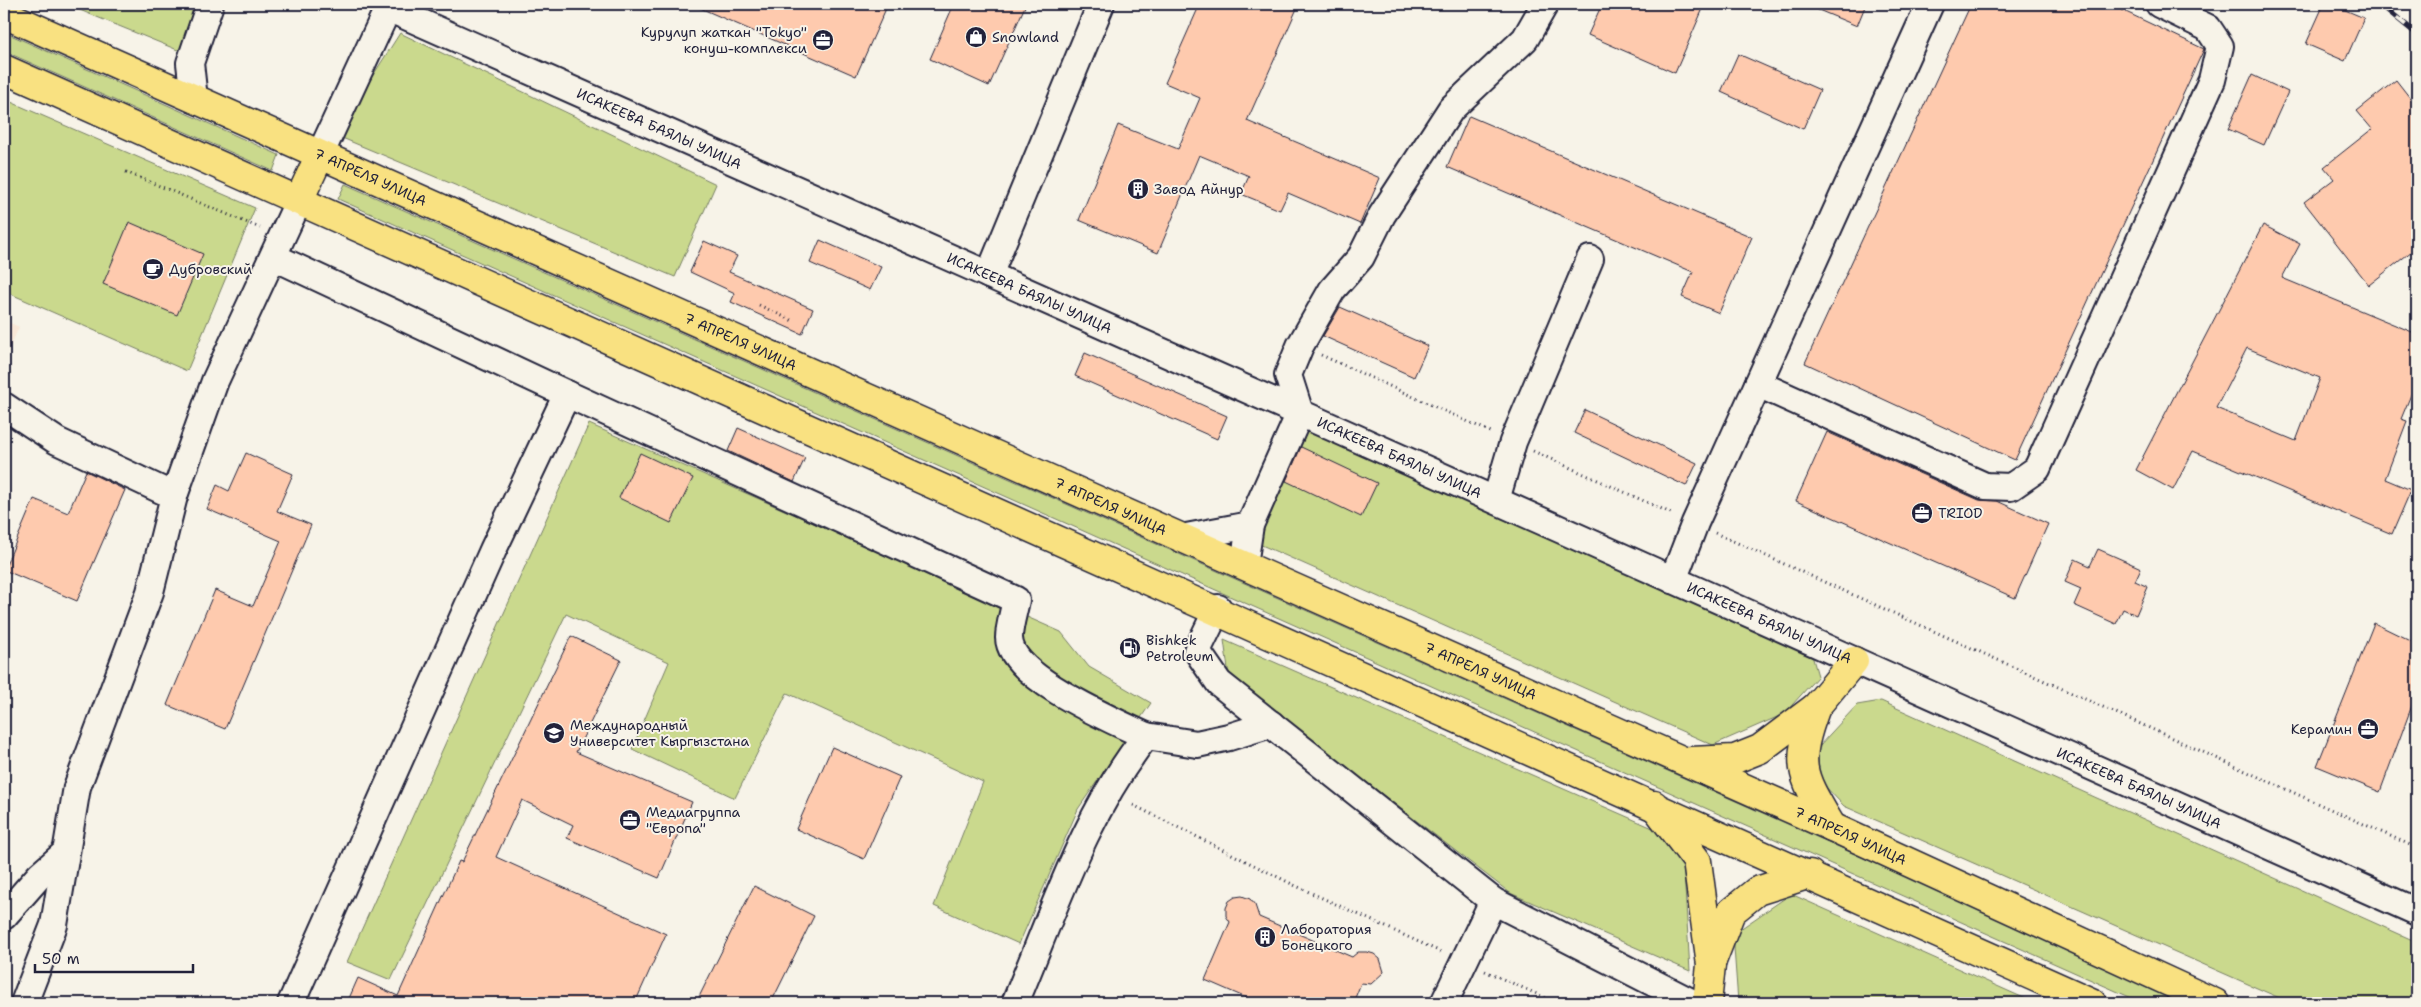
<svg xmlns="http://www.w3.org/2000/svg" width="2421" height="1007" viewBox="0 0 2421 1007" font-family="'Shantell Sans',sans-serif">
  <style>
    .built { fill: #f9e7d7 }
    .green { fill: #cad98d; stroke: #767e64 }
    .building { fill: #fecaae; stroke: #22223b; fill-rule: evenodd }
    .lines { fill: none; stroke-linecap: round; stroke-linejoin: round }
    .minor-casing { stroke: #22223b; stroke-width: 30 }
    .major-casing { stroke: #22223b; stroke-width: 31 }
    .path { stroke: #22223b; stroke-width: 3; stroke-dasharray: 1 4; stroke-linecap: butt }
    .minor { stroke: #f7f3e8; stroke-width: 26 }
    .major { stroke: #f9e181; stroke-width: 28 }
    .rail-casing { stroke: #22223b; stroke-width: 5.5 }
    .rail { stroke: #f7f3e8; stroke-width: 4; stroke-dasharray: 11; stroke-linecap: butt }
    .labels { text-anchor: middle; stroke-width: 4; stroke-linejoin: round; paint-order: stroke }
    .poi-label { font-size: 14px; fill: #22223b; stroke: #f7f3e8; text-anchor: start }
    .street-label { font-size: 14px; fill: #22223b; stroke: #f7f3e8 }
  </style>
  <rect width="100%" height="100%" fill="#f7f3e8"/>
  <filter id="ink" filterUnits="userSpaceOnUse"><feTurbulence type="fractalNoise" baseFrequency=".02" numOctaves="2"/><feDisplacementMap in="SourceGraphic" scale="10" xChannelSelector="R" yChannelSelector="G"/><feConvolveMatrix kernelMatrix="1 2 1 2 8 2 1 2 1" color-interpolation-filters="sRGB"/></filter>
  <g filter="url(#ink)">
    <path class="built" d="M4,320l15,7 -15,34z"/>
    <g class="green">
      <path d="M65,4h137l-17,49z"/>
      <path d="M4,32l275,123 -6,16 -269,-120z"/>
      <path d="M400,33l316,151 -41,93 -340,-142z"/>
      <path d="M4,99l251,109 -68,163 -183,-80z"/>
      <path d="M345,184l1846,819h-48l-1805,-804z"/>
      <path d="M589,424l472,208 28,35 62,36 -73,106 -59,135 -85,-38 49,-124 -196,-89 -52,105 -103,-49 37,-87 -103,-48 -175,366 -44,-18z"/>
      <path d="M1309,427l502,225 7,24 -34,38 -71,31 -456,-202z"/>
      <path d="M1224,640l431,189 28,26 7,116 -180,-78 -281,-217z"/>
      <path d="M1881,701l536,241v61h-126l-447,-197 -25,-26 -1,-33 39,-42z"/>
      <path d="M1791,894l244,109 -297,-1 -5,-68z"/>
    </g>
    <g class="building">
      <path d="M691,4h197l-32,72z"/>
      <path d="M954,4h72l-37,82 -59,-27z"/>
      <path d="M1200,4h99l-52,117 133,57 -20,46 -72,-31 -8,17 -39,-16 8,-18 -50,-21 -41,98 -79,-33 39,-95 60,24 22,-51 -35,-15z"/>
      <path d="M1602,4h103l-30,69 -87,-38z"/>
      <path d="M1804,4h62l-9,22z"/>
      <path d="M1971,4h138l95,45 -189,411 -210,-97z"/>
      <path d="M2324,4h7l33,14 -19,43 -39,-17z"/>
      <path d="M1738,54l82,36 -17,39 -82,-37z"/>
      <path d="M2252,75l36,17 -24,53 -36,-16z"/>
      <path d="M2396,80l21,27v140l-48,38 -65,-83 30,-23 -10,-12 48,-38 -15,-18z"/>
      <path d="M1469,116l283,121 -33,76 -37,-16 11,-25 -246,-105z"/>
      <path d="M129,222l74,32 -26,61 -74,-31z"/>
      <path d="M2263,225l37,19 -18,34 135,56v46l-16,39 6,2 -22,58 26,11 -19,44 -199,-83 -20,39 -37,-20zM2247,348l73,30 -24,63 -80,-33z"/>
      <path d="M820,240l61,27 -11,23 -60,-27z"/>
      <path d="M704,241l33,15 -8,16 84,37 -11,25 -71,-32 4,-9 -45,-21z"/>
      <path d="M1340,307l88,39 -14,31 -91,-41z"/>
      <path d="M1085,353l142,63 -10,23 -142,-63z"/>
      <path d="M1585,410l112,53 -11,23 -112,-53z"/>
      <path d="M738,428l67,30 -11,24 -66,-31z"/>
      <path d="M1827,432l152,68 18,1 51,23 -33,74 -219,-97z"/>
      <path d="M1301,447l76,36 -16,34 -75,-36z"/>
      <path d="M246,453l47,21 -16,37 34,14 -86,204 -58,-24 48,-115 38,16 28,-65 -74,-32 10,-24 12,6z"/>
      <path d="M640,453l53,25 -22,45 -52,-25z"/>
      <path d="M86,471l39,19 -48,111 -73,-31 30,-71 34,14z"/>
      <path d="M2098,549l43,19 -6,13 13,6 -12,28 -13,-6 -7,15 -42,-19 7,-16 -16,-7 10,-23 15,7z"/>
      <path d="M2374,623l43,21v48l-37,100 -63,-26z"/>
      <path d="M571,636l50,24 -45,92 116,50 -33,76 -92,-40 6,-13 -51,-25 -26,57 170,77 -31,69h-288l11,-25 40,18 61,-135 3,1z"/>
      <path d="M832,747l68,30 -36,82 -68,-30z"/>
      <path d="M754,886l60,30 -43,87h-75z"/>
      <path d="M1242,896l8,3 5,6 4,12 93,40 6,-5h9l7,2 6,5 4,13 -13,12 -10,-1 -8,20h-95l-53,-23 25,-58 -4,-6v-8l3,-7 6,-4z"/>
    </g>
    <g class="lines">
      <g class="minor-casing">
        <g id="minor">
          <path id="s1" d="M382,4l6,4 912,405 1117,499"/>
          <path d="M194,99l-4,-36 20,-59"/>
          <path d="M320,155l68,-147"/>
          <path d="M274,257l293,137 449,206c-2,11 -7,26 -7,38 1,39 105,83 137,98"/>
          <path d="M989,275l112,-271"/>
          <path d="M1758,384l227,102 26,1 26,-18 175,-389 8,-34 -12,-18 -49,-24"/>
          <path d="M4,406l53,35 117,55"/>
          <path d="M1496,500l17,-58 77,-183"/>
          <path d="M1181,538l69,-13"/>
          <path d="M1244,565l6,-40 50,-112 -12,-38 12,-29 32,-56 29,-33 21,-42 69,-106 74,-70 20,-35"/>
          <path d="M1673,580l22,-57 235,-519"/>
          <path d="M1218,608l-21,43 22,32 274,218 200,102"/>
          <path d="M4,916l36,-41 25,-22"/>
          <path d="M24,1003l30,-78 23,-138 73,-195 24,-96 41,-115 84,-181"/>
          <path d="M291,1003l202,-453 74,-156"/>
          <path d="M1015,1003c38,-90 70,-190 131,-267l51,8 32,-7 42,-13"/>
          <path d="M1444,1003l49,-102"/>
        </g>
      </g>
      <g class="major-casing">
        <g id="major">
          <path id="s2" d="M4,14l1828,813 383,176"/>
          <path d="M4,69c697,309 1395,617 2089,934"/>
          <path d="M299,200l21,-45"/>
          <path d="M1816,707c-22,60 -15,67 16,120"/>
          <path d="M1691,761l44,-2 25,-10 56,-42 38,-46"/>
          <path d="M1654,805l43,56 14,104 -4,38"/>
          <path d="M1712,961l19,-49 26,-21 53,-17"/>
        </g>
      </g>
      <g class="path">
        <path d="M126,172l134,56"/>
        <path d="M759,305l36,17"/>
        <path d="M1321,355l172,78"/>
        <path d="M1533,451l140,63"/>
        <path d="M1715,533l702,315"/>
        <path d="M1133,805l163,81 147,67"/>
        <path d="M1485,971l72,32"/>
      </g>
      <use href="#minor" class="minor"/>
      <use href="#major" class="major"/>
      <g class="rail-casing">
        <path id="rail" d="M2380,4l37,30"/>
      </g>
      <use href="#rail" class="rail"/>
    </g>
  </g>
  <defs>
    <g id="shop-disc" transform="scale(1.125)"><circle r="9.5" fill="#22223b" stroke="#f7f3e8"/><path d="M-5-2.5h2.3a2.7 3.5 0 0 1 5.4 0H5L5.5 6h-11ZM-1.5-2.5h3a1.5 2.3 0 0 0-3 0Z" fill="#fff"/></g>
    <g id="office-disc" transform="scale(1.125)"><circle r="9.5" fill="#22223b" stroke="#f7f3e8"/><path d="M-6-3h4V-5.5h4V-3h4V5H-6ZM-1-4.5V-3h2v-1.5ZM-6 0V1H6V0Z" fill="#fff"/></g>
    <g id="building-disc" transform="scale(1.125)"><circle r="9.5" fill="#22223b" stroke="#f7f3e8"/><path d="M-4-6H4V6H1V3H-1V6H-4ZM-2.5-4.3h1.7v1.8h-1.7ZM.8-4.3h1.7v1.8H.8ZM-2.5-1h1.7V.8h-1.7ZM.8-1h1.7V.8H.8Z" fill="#fff"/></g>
    <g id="cafe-disc" transform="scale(1.125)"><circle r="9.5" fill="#22223b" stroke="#f7f3e8"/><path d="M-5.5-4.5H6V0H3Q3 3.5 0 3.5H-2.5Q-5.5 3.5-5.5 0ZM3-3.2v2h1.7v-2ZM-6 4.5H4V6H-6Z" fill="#fff"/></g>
    <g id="fuel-disc" transform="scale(1.125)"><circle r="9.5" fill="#22223b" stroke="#f7f3e8"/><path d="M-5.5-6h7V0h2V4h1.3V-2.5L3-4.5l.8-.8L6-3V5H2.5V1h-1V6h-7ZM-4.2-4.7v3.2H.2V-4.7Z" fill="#fff"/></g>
    <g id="university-disc" transform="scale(1.125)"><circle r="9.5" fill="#22223b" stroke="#f7f3e8"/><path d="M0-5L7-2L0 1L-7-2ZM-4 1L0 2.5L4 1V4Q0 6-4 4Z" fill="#fff"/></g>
  </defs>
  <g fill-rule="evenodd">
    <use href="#shop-disc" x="976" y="37"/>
    <use href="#office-disc" x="823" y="40"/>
    <use href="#building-disc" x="1138" y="189"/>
    <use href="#cafe-disc" x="153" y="269"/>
    <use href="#office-disc" x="1922" y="513"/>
    <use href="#fuel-disc" x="1130" y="648"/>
    <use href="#office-disc" x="2368" y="729"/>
    <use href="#university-disc" x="554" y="733"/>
    <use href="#office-disc" x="630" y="820"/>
    <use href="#building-disc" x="1265" y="937"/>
  </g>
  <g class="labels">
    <g class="poi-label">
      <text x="807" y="37" text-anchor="end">Курулуп жаткан "Tokyo"<tspan x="807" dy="16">конуш-комплекси</tspan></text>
      <text x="992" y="42">Snowland</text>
      <text x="1154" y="194">Завод Айнур</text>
      <text x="169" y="274">Дубровский</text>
      <text x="1938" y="518">TRIOD</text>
      <text x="1146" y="645">Bishkek<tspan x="1146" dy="16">Petroleum</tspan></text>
      <text x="570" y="730">Международный<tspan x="570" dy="16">Университет Кыргызстана</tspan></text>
      <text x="2352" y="734" text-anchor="end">Керамин</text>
      <text x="646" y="817">Медиагруппа<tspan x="646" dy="16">"Европа"</tspan></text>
      <text x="1281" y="934">Лаборатория<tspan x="1281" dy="16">Бонецкого</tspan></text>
    </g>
    <g class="street-label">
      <text dy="5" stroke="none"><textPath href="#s1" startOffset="304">ИСАКЕЕВА БАЯЛЫ УЛИЦА</textPath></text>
      <text dy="5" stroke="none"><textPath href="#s2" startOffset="401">7 АПРЕЛЯ УЛИЦА</textPath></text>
      <text dy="5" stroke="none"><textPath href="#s1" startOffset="709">ИСАКЕЕВА БАЯЛЫ УЛИЦА</textPath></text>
      <text dy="5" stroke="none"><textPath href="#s2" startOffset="806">7 АПРЕЛЯ УЛИЦА</textPath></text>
      <text dy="5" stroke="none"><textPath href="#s1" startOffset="1114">ИСАКЕЕВА БАЯЛЫ УЛИЦА</textPath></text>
      <text dy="5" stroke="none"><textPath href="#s2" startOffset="1211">7 АПРЕЛЯ УЛИЦА</textPath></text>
      <text dy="5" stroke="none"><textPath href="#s1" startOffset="1519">ИСАКЕЕВА БАЯЛЫ УЛИЦА</textPath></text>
      <text dy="5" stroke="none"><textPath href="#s2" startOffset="1616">7 АПРЕЛЯ УЛИЦА</textPath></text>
      <text dy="5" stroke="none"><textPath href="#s1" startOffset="1924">ИСАКЕЕВА БАЯЛЫ УЛИЦА</textPath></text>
      <text dy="5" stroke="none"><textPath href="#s2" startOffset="2021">7 АПРЕЛЯ УЛИЦА</textPath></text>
    </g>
  </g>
  <rect width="2421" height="1007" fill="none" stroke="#f7f3e8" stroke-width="20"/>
  <rect x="10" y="10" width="2401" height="987" fill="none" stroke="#22223b" stroke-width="2" filter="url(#ink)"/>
  <path d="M35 964v8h158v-8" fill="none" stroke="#22223b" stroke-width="2.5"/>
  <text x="42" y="964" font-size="15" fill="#22223b" stroke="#f7f3e8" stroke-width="4" paint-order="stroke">50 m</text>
</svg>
